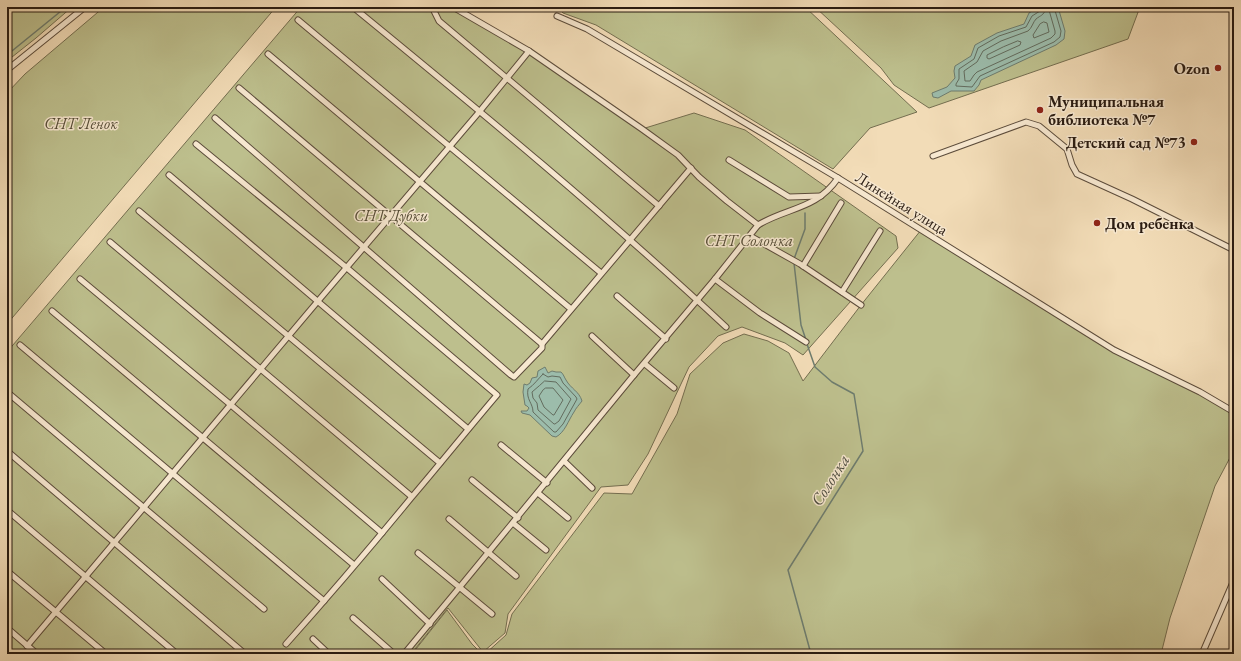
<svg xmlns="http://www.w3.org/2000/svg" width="1241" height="661" viewBox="0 0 1241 661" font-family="'EB Garamond',serif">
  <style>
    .green { fill: #bdbf8d; stroke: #746e50 }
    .water { fill: #9cbcab; stroke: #6e7c6e }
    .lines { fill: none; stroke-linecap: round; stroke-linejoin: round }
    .shore { stroke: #636c5e; stroke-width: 1 }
    .stream { stroke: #6e7c6e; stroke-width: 1.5 }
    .street-casing { stroke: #5c4c3b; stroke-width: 7 }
    .street { stroke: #f7e8d0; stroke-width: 5 }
    .poi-dot { fill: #8f2418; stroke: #f7e8d0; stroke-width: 1.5 }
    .labels { text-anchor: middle; stroke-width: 3; stroke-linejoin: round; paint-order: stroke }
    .poi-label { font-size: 16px; font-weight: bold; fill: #2a1c12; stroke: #f7e8d0; text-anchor: end }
    .park-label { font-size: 16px; font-style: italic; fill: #564d37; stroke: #f7e8d0 }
    .street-label { font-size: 16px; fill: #2a1c12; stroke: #f7e8d0 }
    .water-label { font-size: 17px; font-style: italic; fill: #4c4c40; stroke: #f7e8d0 }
  </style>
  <rect width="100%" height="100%" fill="#f2dcb7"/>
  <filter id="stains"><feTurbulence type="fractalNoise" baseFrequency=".005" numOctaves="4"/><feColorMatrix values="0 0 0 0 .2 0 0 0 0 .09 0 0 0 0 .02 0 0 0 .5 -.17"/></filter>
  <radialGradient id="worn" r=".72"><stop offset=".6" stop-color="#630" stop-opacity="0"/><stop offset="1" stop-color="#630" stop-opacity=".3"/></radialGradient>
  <g class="green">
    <path d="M7,7h65l-36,31 -29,23z"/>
    <path d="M104,7h172l-269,317v-231l18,-19z"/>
    <path d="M301,7h157l56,33 128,89 52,-16 51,17 151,106 2,12 -95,107 -18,-12 -43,-16 -24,9 -29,31 -41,87 -20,31 -27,2 -93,127 -3,19 -22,19 -35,-44 -37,46h-402l-2,-2v-300z"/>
    <path d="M557,7h248l112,105 -47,16 -37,41 -237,-144 -33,-12z"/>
    <path d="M815,7h325l-12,32 -199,69 -35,-23 -13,-17z"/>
    <path d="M921,230l193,120 120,62v38l-19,36 -45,132 -9,36h-676l21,-19 6,-21 92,-121 28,1 45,-80 13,-40 33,-31 21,-9 24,7 21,12 14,28 58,-76z"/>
    <path d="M447,610l25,34 10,10h-70z"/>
  </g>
  <g class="water">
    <path d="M1039,7h19l7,24 -1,8 -8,6 -75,35 -2,5 -5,6h-23l-13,7 -5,-1 -1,-4 15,-6 8,-9 -1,-7 1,-5 16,-10 4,-11 22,-12 27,-9 5,-11z"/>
    <path d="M545,367l3,6 4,-2 4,1h5c3,3 3,5 5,8 5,9 13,11 16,21 -3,4 -6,7 -8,11 -6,9 -9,20 -18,25l-4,-1 -22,-21 -8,-2 -1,-2h6l2,-3 -2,-2 -2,-1 -2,-13 1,-8 3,1 3,-2 2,-5 5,-1 1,-6z"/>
  </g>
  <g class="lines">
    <g class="shore">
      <path d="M1041,7l-1,4 -8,5 -6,11 -27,9 -21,12 -4,11 -15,10v10l-3,5v2l16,1 8,-11 74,-34 6,-5 1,-6 -7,-24"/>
      <path d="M1046,9l3,1 6,21v3l-4,4 -74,34 -3,3 -4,6h-5l-1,-10 13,-9 6,-11 18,-10 27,-10c4,-3 5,-9 8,-12 5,-4 7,-3 10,-10z"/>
      <path d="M1044,22l3,1 2,9 -15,6 -1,-3 7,-11z"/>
      <path d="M1018,41l3,1 -1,3 -31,14 -2,-1v-3l16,-8z"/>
      <path d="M543,374l5,3 4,-1 8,1 3,6 13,14 1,2 -14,25 -7,8h-2l-21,-20c0,-9 -7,-12 -5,-23 6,-4 10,-10 15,-15z"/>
      <path d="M545,381l11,1 15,17 -12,22 -4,3h-1l-16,-14 -1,-7 -4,-5 -1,-6 7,-6z"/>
      <path d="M546,388h7l10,12 -9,15h-1l-9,-8 -5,-11 4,-6z"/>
    </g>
    <g class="stream">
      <path d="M7,55l59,-48"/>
      <path d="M794,259l11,-30v-16"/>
      <path d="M794,263l7,62 5,15"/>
      <path d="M807,344l8,23 17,15 22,12 9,57 -75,119 23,84"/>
    </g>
    <g class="street-casing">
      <g id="street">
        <path d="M353,7c127,104 253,208 373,320"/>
        <path d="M435,7l-1,4 5,10 220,185"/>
        <path d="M453,7l76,44 113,78 36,26 21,22 28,24 31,24"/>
        <path d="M557,16l30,13 251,149 276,172 86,42 34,20"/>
        <path d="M298,20l303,253"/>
        <path d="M268,54l303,255"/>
        <path d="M7,70l78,-63"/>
        <path d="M239,88l303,256"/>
        <path d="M215,118l296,257 3,2 28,-29v-4l149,-176"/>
        <path d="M196,144l151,124 150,127c-29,34 -57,69 -86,103 -41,50 -82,98 -125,146"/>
        <path d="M933,156l93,-34 13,4 28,23 5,16 5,9 55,25 102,51"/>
        <path d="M729,160l60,37 32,-1"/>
        <path d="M169,175l299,254"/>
        <path d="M139,211l301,252"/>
        <path d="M750,236l50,28 61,41"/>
        <path d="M110,242l301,254"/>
        <path d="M803,266l38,-63"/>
        <path d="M80,279l151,126 151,128"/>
        <path d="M715,279l45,34 46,29"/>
        <path d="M842,292l38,-61"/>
        <path d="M617,296l49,43"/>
        <path d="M52,311l302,254"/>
        <path d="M592,336l42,39"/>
        <path d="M20,345l304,256"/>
        <path d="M645,364l29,24"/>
        <path d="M7,392l257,217"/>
        <path d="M501,445l46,38"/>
        <path d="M7,451l238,203"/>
        <path d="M564,461l28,27"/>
        <path d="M472,480l46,38"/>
        <path d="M538,493l30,25"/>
        <path d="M7,510l170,144"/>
        <path d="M449,519l67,57"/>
        <path d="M513,523l33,27"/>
        <path d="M418,553l74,61"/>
        <path d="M7,571l99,83"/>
        <path d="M382,579l48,45"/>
        <path d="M353,618l41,36"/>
        <path d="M7,628l30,26"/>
        <path d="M313,639l16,15"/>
        <path d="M27,646l291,-345 162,-190 49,-60"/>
        <path d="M404,654l55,-66 175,-213 81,-96 43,-54c30,-18 58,-15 80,-47"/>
        <path d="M1202,654l32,-74"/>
      </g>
    </g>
    <use href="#street" class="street"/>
  </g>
  <g class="poi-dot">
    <circle cx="1218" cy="68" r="4"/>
    <circle cx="1040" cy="110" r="4"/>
    <circle cx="1194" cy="142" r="4"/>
    <circle cx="1097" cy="223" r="4"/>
  </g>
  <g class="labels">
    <g class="poi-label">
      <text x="1210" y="74">Ozon</text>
      <text x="1048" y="107" text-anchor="start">Муниципальная<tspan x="1048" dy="18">библиотека №7</tspan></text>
      <text x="1186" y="148">Детский сад №73</text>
      <text x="1105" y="229" text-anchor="start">Дом ребенка</text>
    </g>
    <g class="park-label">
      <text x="81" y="129">СНТ Ленок</text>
      <text x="391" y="221">СНТ Дубки</text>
      <text x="749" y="246">СНТ Солонка</text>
    </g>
    <g class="street-label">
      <text transform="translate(902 203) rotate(32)" y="6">Линейная улица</text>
    </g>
    <g class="water-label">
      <text transform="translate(830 480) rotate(-58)" y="6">Солонка</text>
    </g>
  </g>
  <rect width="1241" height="661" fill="none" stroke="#f2dcb7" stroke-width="24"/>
  <rect x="8" y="8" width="1225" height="645" fill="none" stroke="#2a1c12" stroke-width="2"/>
  <rect x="12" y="12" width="1217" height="637" fill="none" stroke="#2a1c12"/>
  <rect width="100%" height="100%" filter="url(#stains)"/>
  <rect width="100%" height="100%" fill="url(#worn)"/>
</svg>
